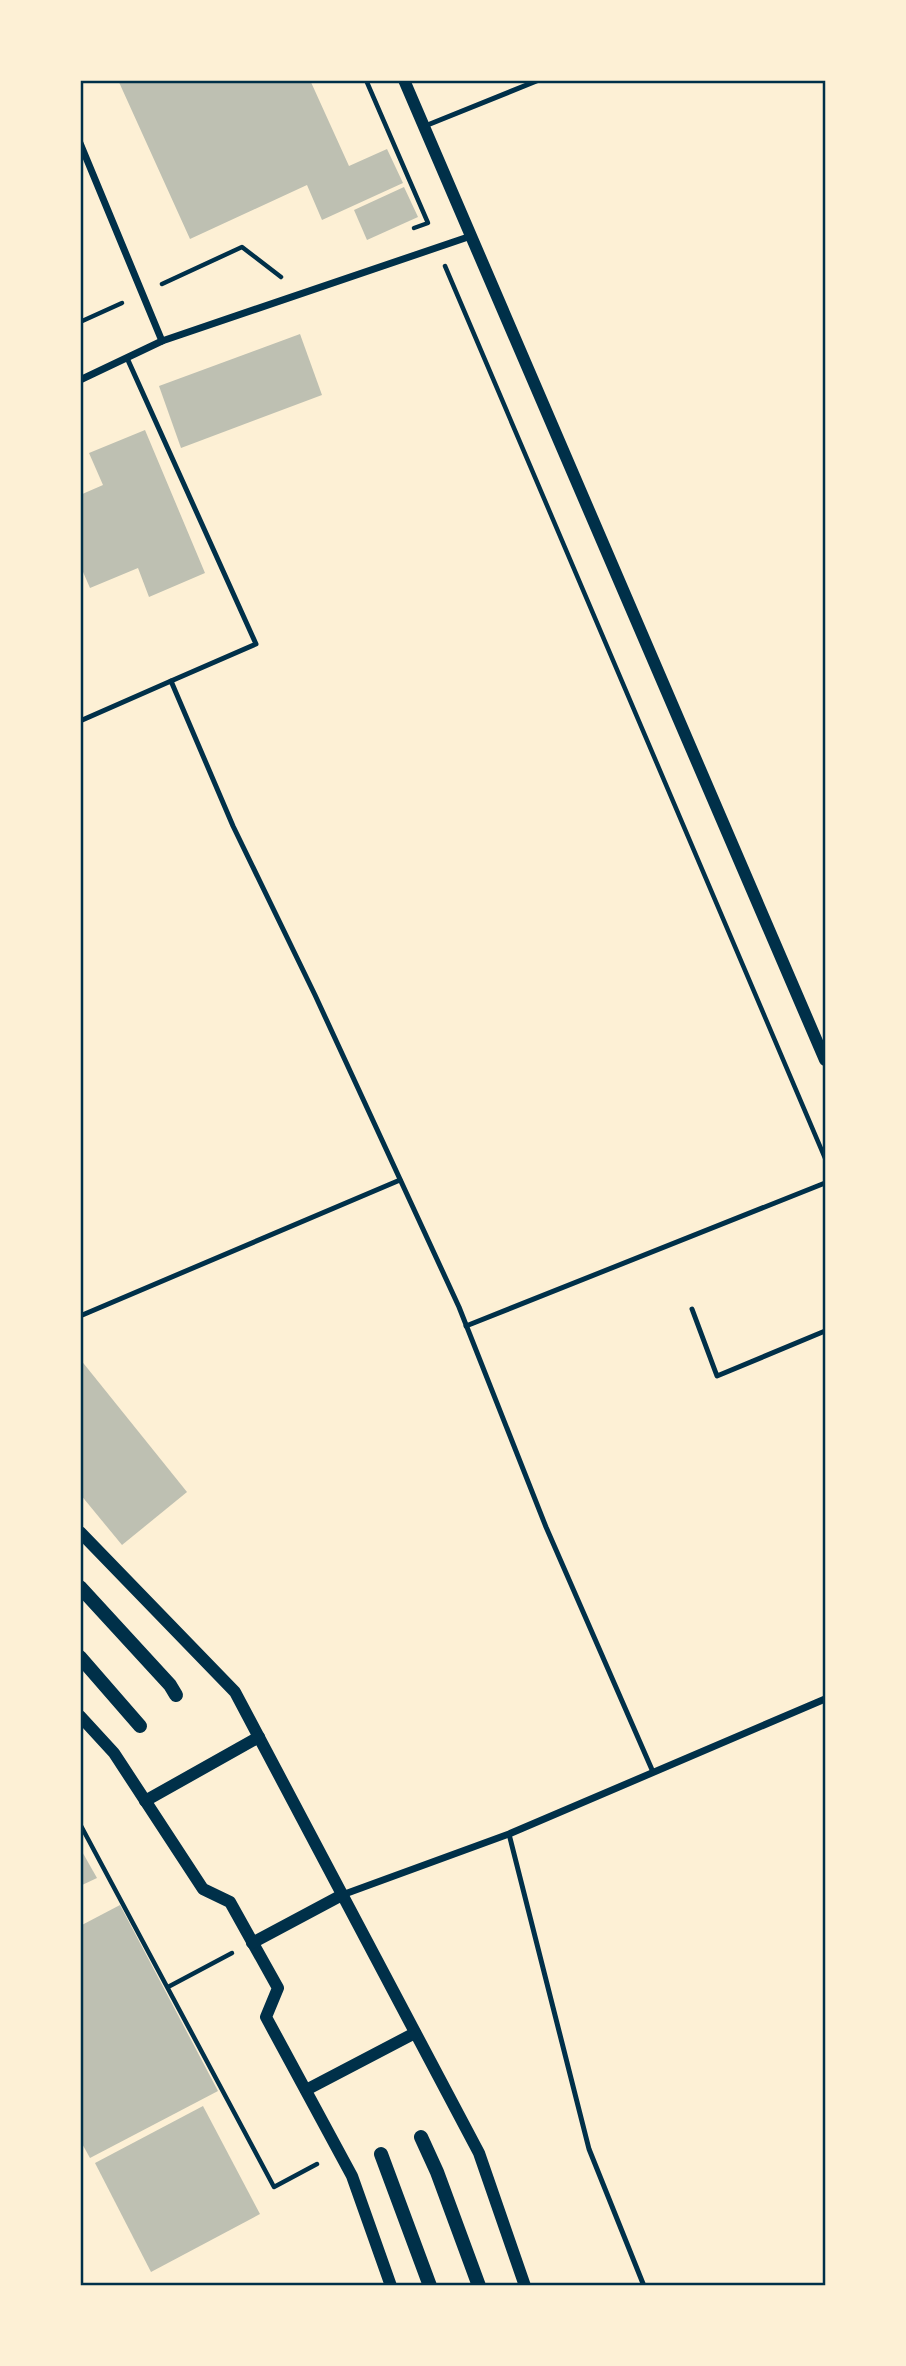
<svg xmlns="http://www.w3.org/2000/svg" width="906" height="2366" viewBox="0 0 906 2366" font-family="Rubik,sans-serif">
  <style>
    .building { fill: #bec0b2 }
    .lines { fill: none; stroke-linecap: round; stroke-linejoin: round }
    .path { stroke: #003049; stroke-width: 4.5 }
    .service { stroke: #003049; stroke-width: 5 }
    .minor { stroke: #003049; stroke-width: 7 }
    .tertiary { stroke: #003049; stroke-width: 12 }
    .secondary { stroke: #003049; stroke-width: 14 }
    .neatline { fill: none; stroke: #003049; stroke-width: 2.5 }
  </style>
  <rect width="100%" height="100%" fill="#fdf0d5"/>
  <g class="building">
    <path d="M118,80h192l39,86 38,-17 16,34 -81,37 -15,-35 -117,54z"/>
    <path d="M404,187l14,30 -51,23 -13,-30z"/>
    <path d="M300,334l22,61 -141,53 -22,-62z"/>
    <path d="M145,430l60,143 -56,24 -11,-29 -48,20 -10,-23v-70l23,-10 -14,-32z"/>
    <path d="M80,1359l107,133 -65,53 -42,-51z"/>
    <path d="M80,1848l17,30 -17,8z"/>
    <path d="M120,1905l98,186 -128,67 -10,-18v-214z"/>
    <path d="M203,2106l57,108 -109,58 -56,-109z"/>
  </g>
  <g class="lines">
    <g class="path">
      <path d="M366,80l62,143 -14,5"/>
      <path d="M445,266l380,892"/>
      <path d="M162,284l80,-37 39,30"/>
      <path d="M80,322l42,-19"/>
      <path d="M80,1824l194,363 43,-23"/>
      <path d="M168,1987l64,-34"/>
    </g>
    <g class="service">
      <path d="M425,126l114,-46"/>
      <path d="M127,358l129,286 -85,37"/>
      <path d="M80,721l91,-40 62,145 82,169 144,312 87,220 107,245"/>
      <path d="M692,1309l25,67 108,-45"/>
      <path d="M80,1316l320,-136"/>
      <path d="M466,1326l359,-143"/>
      <path d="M509,1834l80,315 55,137"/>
    </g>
    <g class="minor">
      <path d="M80,143l82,198"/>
      <path d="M80,380l82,-39 309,-105"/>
      <path d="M342,1895l167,-61 316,-135"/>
    </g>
    <g class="tertiary">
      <path d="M404,80l421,980"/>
      <path d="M80,1532l155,160 244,461 46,133"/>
      <path d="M80,1716l34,37 89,136 27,13 48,86 -12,29 86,159 39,110"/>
      <path d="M145,1801l114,-64"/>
      <path d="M252,1943l90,-48"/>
      <path d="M306,2090l109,-57"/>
    </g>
    <g class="secondary">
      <path d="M80,1587l90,98 6,10"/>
      <path d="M80,1657l60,69"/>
      <path d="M421,2137l16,35 42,114"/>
      <path d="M381,2154l49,132"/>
    </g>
  </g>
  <rect width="906" height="2366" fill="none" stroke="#fdf0d5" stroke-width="164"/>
  <rect x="82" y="82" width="742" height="2202" class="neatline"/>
</svg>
